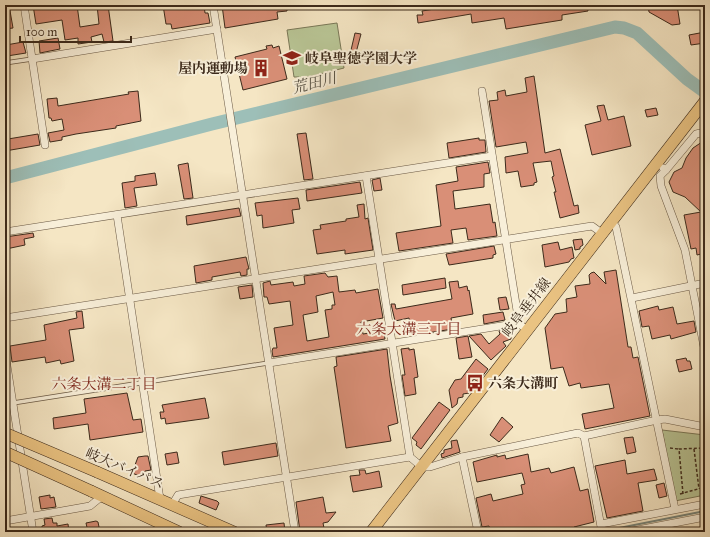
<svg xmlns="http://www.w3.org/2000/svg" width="710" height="537" viewBox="0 0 710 537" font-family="'IM FELL Great Primer','Noto Serif JP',serif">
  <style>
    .green { fill: #b9c696; stroke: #7a7858 }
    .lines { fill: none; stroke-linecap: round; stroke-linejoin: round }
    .stream { stroke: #768379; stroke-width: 2 }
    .river { stroke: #9dbfb8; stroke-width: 13 }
    .building { fill: #d98f77; stroke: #3c2a1b; fill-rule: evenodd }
    .service-casing { stroke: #6a5945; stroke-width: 5 }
    .minor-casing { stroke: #6a5945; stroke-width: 8 }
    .primary-casing { stroke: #3c2a1b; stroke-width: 12 }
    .trunk-casing { stroke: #3c2a1b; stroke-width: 12 }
    .path { stroke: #3c2a1b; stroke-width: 1.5; stroke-dasharray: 3 2; stroke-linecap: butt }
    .service { stroke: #f8efd9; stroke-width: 3.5 }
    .minor { stroke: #f8efd9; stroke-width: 7 }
    .primary { stroke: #eac382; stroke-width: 11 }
    .trunk { stroke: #eac382; stroke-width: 11 }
    .trunk-bridge-casing { stroke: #3c2a1b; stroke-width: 12; stroke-linecap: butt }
    .trunk-bridge { stroke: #eac382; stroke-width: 11 }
    .labels { text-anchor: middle; stroke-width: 4; stroke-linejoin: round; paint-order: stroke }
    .poi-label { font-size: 14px; font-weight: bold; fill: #3c2a1b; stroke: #f8efd9; text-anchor: start }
    .street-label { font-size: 14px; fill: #3c2a1b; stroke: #f8efd9 }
    .water-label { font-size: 15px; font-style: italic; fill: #544f42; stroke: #f8efd9 }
    .neighbourhood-label { font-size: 15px; fill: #7a1f14; stroke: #f8efd9 }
  </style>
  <rect width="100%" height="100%" fill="#f5e6c4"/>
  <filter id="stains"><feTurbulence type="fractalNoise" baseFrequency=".005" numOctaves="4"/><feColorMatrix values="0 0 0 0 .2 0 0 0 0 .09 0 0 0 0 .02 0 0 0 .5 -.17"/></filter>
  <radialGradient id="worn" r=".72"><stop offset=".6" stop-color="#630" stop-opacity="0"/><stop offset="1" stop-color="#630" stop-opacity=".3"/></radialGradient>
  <g class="green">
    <path d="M337,23l7,45 -44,11 -1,-2h-5l-7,-47z"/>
    <path d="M662,430l43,5v60l-30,6z"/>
  </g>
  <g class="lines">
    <path class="stream" d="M604,531l101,-20"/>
    <path class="river" d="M5,178l207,-54 403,-97 9,1 13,5 50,46 18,13"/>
  </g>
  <g class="building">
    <path d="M5,5h4l4,23 -8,1z"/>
    <path d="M33,5h44l3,22 19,-3 -2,-19h11l5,36 -9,1 -2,-8 -11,3 1,5 -14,2v-6l-13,2 -3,-20 -26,4z"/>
    <path d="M163,5h41l1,8h3l2,10 -38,6 -1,-5h-5z"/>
    <path d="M222,5h65v6l-10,1 1,7 -53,9z"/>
    <path d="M460,5h41v2l13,-2h73l1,6 -26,4v5l-56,9 -2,-11 -32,5 -1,-9 -53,9 -1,-8h6l-1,-4z"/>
    <path d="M648,5h29l3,19 -8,1 -23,-13z"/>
    <path d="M705,32v11l-14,2 -2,-10z"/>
    <path d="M355,33l6,1 -8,30 -5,-1z"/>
    <path d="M58,38l2,11 -20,4 -1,-12z"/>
    <path d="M23,42l3,11 -19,3 -1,-11z"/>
    <path d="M272,45l1,3 6,-2 8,33 -44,11 -8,-33 32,-8 -1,-3z"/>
    <path d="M534,76l11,77 15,-4 14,57 4,-1 1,8 -19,5 -6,-26h2l-4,-15 2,-1 -3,-15 -18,2 4,19 -3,1v2l-13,2 -3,-16 -12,2 -1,-16 23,-4 -2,-11 -30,5 -7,-46 9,-1 -1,-8 8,-2 1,6 21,-4 -2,-14z"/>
    <path d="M138,91l3,30 -25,5v2l-40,6 -14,3v3l-12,2 -2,-9 16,-3 -2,-11 -10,2 -1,-3h-2l-2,-19 10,-1 1,8 71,-12 -1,-2z"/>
    <path d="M604,105l4,15 16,-4 7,30 -39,9 -7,-30 16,-4 -4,-15z"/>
    <path d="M656,108l2,7 -11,2 -2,-7z"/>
    <path d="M306,133l7,46 -9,1 -7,-46z"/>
    <path d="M38,134l2,11 -35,6v-10l3,-2z"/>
    <path d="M479,138v2h6l1,12 -37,6 -2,-15z"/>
    <path d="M705,140v113l-8,2 -1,-7 -5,1 -7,-34 17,-3 -16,-15 -12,-5 -4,-10 5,-10 8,-4 4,-10 7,-10z"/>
    <path d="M488,162l2,11 -6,1v13l-31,4 2,18 35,-5 3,19 2,-1 2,14 -29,4 -2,-12 -15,2 2,13 -54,8 -3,-18 45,-7 -5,-41 22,-4 -2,-14z"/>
    <path d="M188,163l5,35 -9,1 -6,-34z"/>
    <path d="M155,173l2,12 -23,3 3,18 -12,2 -3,-25 13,-2v-5z"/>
    <path d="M380,178l2,12 -8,1 -2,-11z"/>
    <path d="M360,182l2,11 -55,8 -1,-11z"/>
    <path d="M298,198l2,11 -8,1 2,13 -31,5 -1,-13 -5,1 -2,-13z"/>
    <path d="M364,204l1,15 3,-1 5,32 -28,4v-4l-28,4 -4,-24 8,-1 -1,-4 26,-4v-2l13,-2 -2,-12z"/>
    <path d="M239,208l2,8 -54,9 -1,-9z"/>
    <path d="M33,233l1,4 -10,2 1,6 -19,4 -1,-12z"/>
    <path d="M582,239l1,6 -3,2v2l-5,1 -2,-10z"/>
    <path d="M558,242l2,8 12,-3 2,11 -3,1 -2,3 -24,5 -3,-22z"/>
    <path d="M494,246l2,8 -3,1v3l-44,7 -3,-11z"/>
    <path d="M246,257l3,12h-2v6l-6,1 -1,-4 -28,5v3l-16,3 -2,-17z"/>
    <path d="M616,270l12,77h3l2,11 5,-1 12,59 -65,13 -3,-15 32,-6 -5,-24 -28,4 -1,-5 -11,3 -6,-19 -12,2 -6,-41 10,-14 12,-2 -1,-13 11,-2 -2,-11 15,-2 -1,-9 2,-2 3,-1 12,12 -2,-12z"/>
    <path d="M325,273l3,4 9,-1 2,16 16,-2 1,3 22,-4 5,29 -22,4 2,12 18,-3v2h3l1,6 -112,18 -1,-6 1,-3h4l-3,-20 19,-3 -3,-24 -21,3 -2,-7h-3l-1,-14 7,-2 1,4 22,-3 1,4 11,-2 -1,-8zM333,292l2,13h-3v4l-7,1 4,27 -22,4 -4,-26 15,-3 -2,-16z"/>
    <path d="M445,278l1,10 -43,7 -1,-10z"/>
    <path d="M458,281l1,7 8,-2 1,5 1,-1 4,24 -22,4 2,11 -39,6v-3h-3l-2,-14 -14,3 -4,-17h4l1,5 56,-10 -3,-17z"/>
    <path d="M252,285l1,12 -13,2 -2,-12z"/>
    <path d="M506,297l3,12 -9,1 -2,-12z"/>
    <path d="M658,306l1,4 14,-3 4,17 17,-3 2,11 -25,7 -1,-4 -18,4 -3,-13 -7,1 -3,-16z"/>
    <path d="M82,311l2,17 -15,2 5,31 -13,3 -1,-4 -14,3 -1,-6 -33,5 -2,-16 36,-6 -2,-15 33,-7 -1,-6z"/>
    <path d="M503,312l2,8 -21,4 -1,-9z"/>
    <path d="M510,330l1,9 -8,3 3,4 -15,14 -22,-24 12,-2 8,10 11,-10 -1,-3z"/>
    <path d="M468,336l4,21 -13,2 -3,-21z"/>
    <path d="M409,348v2l5,-1 4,28 -4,1 2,16 -11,2 -3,-21h3l-4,-26z"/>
    <path d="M387,349l3,27 8,47 -10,3 3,15 -45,7 -12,-81 3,-1 -1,-9z"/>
    <path d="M686,358l1,3h3l2,8 -13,3 -3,-12z"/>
    <path d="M476,359l12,10 -10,13 -4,-3 -6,8 1,6 -6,1v3l-5,1 -1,6 -5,4 -3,-18 6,-10 6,-1z"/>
    <path d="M127,393l6,27 8,-1 2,13 -53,8 -2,-16 -34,5 -1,-11 33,-5 -2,-14z"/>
    <path d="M205,398l4,20 -43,6 -1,-6 -4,1 -1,-7h4l-2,-7z"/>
    <path d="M439,402l11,8 -29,39 -5,-4 1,-3 -5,-4z"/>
    <path d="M502,417l11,10 -14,15 -9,-7z"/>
    <path d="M633,437l3,15 -9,2 -3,-16z"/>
    <path d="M457,440l3,12 -18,6 -1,-4 3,-1v-3l8,-2 -1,-7z"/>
    <path d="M276,443l2,13 -54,9 -2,-13z"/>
    <path d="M177,452l2,11 -12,2 -2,-11z"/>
    <path d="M528,454l3,18 18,-4 2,5 23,-6 6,24 8,-2 6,33 -20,5 1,5h-80v-3l-5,1 -1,-4 -7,1 -6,-29 15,-4 2,7 30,-7 -2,-9 4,-1 -3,-11 -45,9 -4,-20 24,-7v2l8,-2 1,4z"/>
    <path d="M145,456h3l3,14 -6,1 -3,6 -10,-4 6,-16z"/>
    <path d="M625,460l2,14 27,-5 3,11 -19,3 5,28 -36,7 -12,-52z"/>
    <path d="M359,470h6l1,4 13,-3 3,16 -29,5 -3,-16 10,-1z"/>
    <path d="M664,483l3,13 -8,2 -3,-13z"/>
    <path d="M50,495v3l4,-1 2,10 -15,2 -2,-12z"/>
    <path d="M201,496l16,5 2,2 -3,7 -17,-7z"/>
    <path d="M323,497l3,16 10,-1 -8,10 -5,1 1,5 -24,4 -4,-30z"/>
    <path d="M52,518l1,5h4v3l11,-2 1,8h-27v-6l3,-1 -1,-6z"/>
    <path d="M96,521l2,1 2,10h-12l-2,-9z"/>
    <path d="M284,523l1,9h-18l-1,-7z"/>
  </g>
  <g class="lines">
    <g class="service-casing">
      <g id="service">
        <path d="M5,63l27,-4"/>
        <path d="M13,403l255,-40"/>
      </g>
    </g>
    <g class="minor-casing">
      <g id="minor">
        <path d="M24,5l21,140"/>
        <path d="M213,5l82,527"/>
        <path d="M32,59l185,-30"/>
        <path d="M482,91l37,232 3,3"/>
        <path d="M663,168l3,2 30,-36 9,-2"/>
        <path d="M666,170l-6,6 1,10 24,64 20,102"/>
        <path d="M366,176l44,281 12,10h8l32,-10 116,-24 6,3 73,-16 8,-1 40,8"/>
        <path d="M117,215l43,284"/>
        <path d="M612,222l4,5 59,282"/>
        <path d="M5,232l487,-76"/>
        <path d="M632,298l73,-15"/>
        <path d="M5,318l587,-92 11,8"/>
        <path d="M5,353l28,179"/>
        <path d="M269,363l250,-40"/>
        <path d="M584,436l18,96"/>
        <path d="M462,457l16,75"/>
        <path d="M172,505l6,-10 232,-38"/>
        <path d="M5,521l85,-15 11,-9"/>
        <path d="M601,524l104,-20"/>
        <path d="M627,532l78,-15"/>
      </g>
    </g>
    <g class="primary-casing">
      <path id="primary" d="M371,532l334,-431"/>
    </g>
    <g class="trunk-casing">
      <g id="trunk">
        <path d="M97,472l137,60"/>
        <path d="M91,491l88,41"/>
      </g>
    </g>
    <g class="path">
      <path d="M670,448l8,1"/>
      <path d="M694,449l5,40"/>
      <path d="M680,494l25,-7"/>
      <path d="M683,494l-4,-45 26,-1"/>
    </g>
    <use href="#service" class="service"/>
    <use href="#minor" class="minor"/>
    <use href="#primary" class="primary"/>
    <use href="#trunk" class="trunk"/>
    <g class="trunk-bridge-casing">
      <g id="trunk-bridge">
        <path d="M5,433l92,39"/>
        <path d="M5,452l86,39"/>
      </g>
    </g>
    <use href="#trunk-bridge" class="trunk-bridge"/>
  </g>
  <defs>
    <g id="university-bare" transform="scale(1.38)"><path d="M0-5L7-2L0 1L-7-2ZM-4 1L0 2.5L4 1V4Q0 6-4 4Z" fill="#8f2418" stroke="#f8efd9" stroke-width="2.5" paint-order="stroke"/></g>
    <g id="building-bare" transform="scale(1.38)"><path d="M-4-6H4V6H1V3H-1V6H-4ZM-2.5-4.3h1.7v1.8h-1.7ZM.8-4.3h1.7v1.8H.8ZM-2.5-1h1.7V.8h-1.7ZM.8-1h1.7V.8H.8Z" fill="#8f2418" stroke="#f8efd9" stroke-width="2.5" paint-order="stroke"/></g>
    <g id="bus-bare" transform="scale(1.38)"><path d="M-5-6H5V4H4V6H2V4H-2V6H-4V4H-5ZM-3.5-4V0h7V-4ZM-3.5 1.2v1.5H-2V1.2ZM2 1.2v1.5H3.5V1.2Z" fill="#8f2418" stroke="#f8efd9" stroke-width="2.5" paint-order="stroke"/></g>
  </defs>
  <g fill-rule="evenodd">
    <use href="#university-bare" x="292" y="58"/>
    <use href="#building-bare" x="261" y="68"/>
    <use href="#bus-bare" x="475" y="383"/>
  </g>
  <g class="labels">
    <g class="poi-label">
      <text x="305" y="63">岐阜聖徳学園大学</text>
      <text x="248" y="73" text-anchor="end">屋内運動場</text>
      <text x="488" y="388">六条大溝町</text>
    </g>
    <g class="street-label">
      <text transform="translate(526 307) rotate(-52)" y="5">岐阜垂井線</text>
      <text transform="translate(125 468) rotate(23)" y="5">岐大バイパス</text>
    </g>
    <g class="water-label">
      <text transform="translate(314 83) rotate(-14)" y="5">荒田川</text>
    </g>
    <g class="neighbourhood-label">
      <text x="409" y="334">六条大溝三丁目</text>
      <text x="104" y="389">六条大溝二丁目</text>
    </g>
  </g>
  <rect width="710" height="537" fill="none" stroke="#f5e6c4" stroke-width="20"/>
  <rect x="6" y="6" width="698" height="525" fill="none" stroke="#3c2a1b" stroke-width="2"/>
  <rect x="10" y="10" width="690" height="517" fill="none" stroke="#3c2a1b"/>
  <path d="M20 36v6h111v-6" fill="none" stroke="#3c2a1b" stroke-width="2"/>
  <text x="26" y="36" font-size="12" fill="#3c2a1b" stroke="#f8efd9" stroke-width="3" paint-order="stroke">100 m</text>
  <rect width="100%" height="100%" filter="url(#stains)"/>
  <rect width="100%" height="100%" fill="url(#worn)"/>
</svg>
